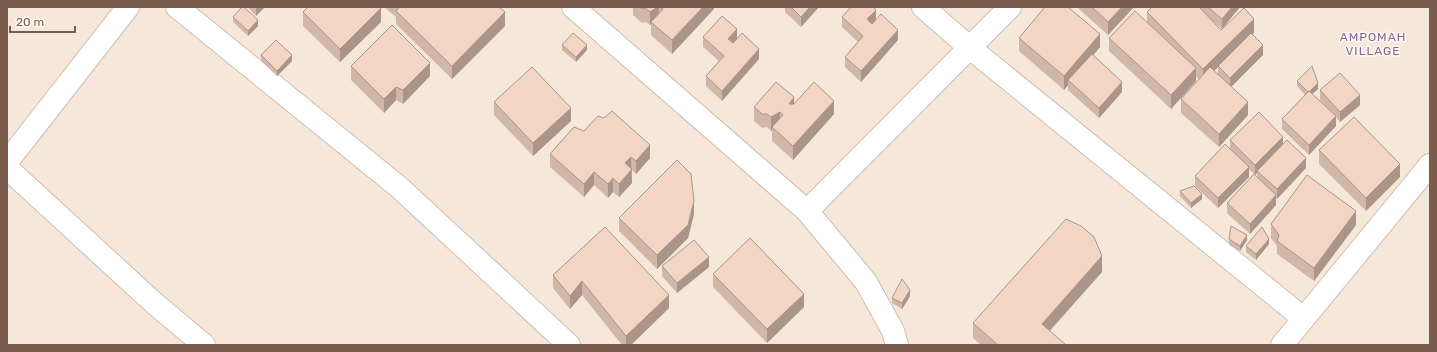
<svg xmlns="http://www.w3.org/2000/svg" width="1437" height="352" viewBox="0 0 1437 352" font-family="Rubik,sans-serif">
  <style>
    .residential { fill: #f5e8da }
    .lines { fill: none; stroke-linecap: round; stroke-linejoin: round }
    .minor-casing { stroke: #d1beb0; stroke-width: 24 }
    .minor { stroke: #fff; stroke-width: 22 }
    .wall { fill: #d1b7a8; fill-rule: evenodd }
    .shaded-wall { fill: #aa9588 }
    .building { fill: #f3d5c3; stroke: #aa9588 }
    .labels { text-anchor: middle; stroke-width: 3; stroke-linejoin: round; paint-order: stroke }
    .neighbourhood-label { font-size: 12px; letter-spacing: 1px; fill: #846695; stroke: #fffaf3 }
  </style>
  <rect width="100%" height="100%" fill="#fdf6ec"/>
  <rect class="residential" x="7" y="7" width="1423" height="338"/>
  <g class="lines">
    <g class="minor-casing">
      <g id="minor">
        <path d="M177,7l223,181 169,157"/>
        <path d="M573,7l234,204 59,71 27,49 4,14"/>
        <path d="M923,7l47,41 333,270"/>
        <path d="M7,162l121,-155"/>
        <path d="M7,168l147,135 50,42"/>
        <path d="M807,211l203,-204"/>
        <path d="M1282,345l148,-180"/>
      </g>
    </g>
    <use href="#minor" class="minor"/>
  </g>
  <g class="wall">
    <path d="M248,7h17l-9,9z"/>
    <path d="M384,7h115l6,19 -53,53 -56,-55v-7z"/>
    <path d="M633,7h81v2l-42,45 -21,-19v-11l-1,1 -4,-3 -4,1 -9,-8z"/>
    <path d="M785,7h34l-18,20 -16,-15z"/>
    <path d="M1079,7h55l-26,28 -29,-26z"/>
    <path d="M1152,7h88l-18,22 -8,-7 7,8 33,3 -2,1 11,21 -32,32 17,28 -29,32 -38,-34v-14l18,-20 -3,-3v5l-25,28 -62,-58v-13l38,-16v-10zM1218,67v7l-4,-3z"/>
    <path d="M303,12l78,10 -41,40 -37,-36z"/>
    <path d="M233,17l25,9 -10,10 -15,-14z"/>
    <path d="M842,17l34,3 22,20 -37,42 -16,-15v-10l13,-15 -16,-15z"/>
    <path d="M703,37l34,2 22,20 -37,42 -16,-15v-10l13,-15 -16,-14z"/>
    <path d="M1019,38l81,9 -7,8 29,37 -23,26 -31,-28v-5l-4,5 -45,-39z"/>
    <path d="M562,45l25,5 -11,12 -14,-12z"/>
    <path d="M261,55l31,6 -15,15 -16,-15z"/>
    <path d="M351,66l79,10 -27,28 -7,-4 -12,13 -33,-33z"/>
    <path d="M1297,81l21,8 -6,5 17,16 -9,-10v-10l40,15 -20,17 -4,-5v9l-27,29 -27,-26v-10l23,-24 -8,-9z"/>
    <path d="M494,102l77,19 -38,35 -39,-41z"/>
    <path d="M794,103l40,11 -41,46 -21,-19v-11l-1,1 -4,-4 -5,1 -8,-7v-14z"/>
    <path d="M574,127l76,31 -14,16 -4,-4v13l-13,14 -6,-5 -5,6 -14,-13 -10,12 -34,-30v-13z"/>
    <path d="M1230,140l53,3 23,25 -29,31 -1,-1v7l-26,29 -23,-21v-10l30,-25v-6l-2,3 -6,-6v8l-31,31 -23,-22v-10l35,-27z"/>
    <path d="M1319,150l81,27 -34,34 -47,-47z"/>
    <path d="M1180,191l22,8 -11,9 -11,-12z"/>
    <path d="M694,214l-6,24 -31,31 -38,-38v-13z"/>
    <path d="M1271,224l85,1 -42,56 -37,-27v-8l-6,-8z"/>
    <path d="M605,227l64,81 -38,37h-9l-40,-50 -12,14 -17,-21v-13z"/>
    <path d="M1229,239l18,1 -7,11 -11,-6z"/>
    <path d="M1269,244l-13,16 -10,-8v-6z"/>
    <path d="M662,266l47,1 -32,26 -15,-17z"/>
    <path d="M1102,272l-52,59 16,14h-85l-8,-7v-15z"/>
    <path d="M713,274l91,33 -37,36 -54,-56z"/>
    <path d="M910,296l-8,13 -10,-6v-5z"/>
  </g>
  <g class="shaded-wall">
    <path d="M256,7h9l-9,9z"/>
    <path d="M658,7h1v13l-8,2v2l-1,1v-13z"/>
    <path d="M703,7h11v2l-42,45v-14z"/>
    <path d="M810,7h9l-18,20v-10z"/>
    <path d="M1122,7h12l-26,28v-13z"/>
    <path d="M1232,7h8l-18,22v-10z"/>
    <path d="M381,8v14l-41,40v-13z"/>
    <path d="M876,10v10l-9,9v-10z"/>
    <path d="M505,12v14l-53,53v-13z"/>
    <path d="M1254,19v14l-36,34v-1v1l-15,15v-13z"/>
    <path d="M258,20v6l-10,10v-5z"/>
    <path d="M737,29v10l-9,10v-10z"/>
    <path d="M898,30v10l-37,42v-11z"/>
    <path d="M1100,34v13l-29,35 -3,-2v5l-4,5v-14z"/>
    <path d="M587,45v5l-11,12v-5z"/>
    <path d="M1263,45v10l-33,33v-10z"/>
    <path d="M759,49v10l-37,42v-10z"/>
    <path d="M292,55v6l-15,15v-5z"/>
    <path d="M430,63v13l-27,28v-14z"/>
    <path d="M1196,68v13l-25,28v-14z"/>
    <path d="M1122,82v10l-23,26v-10z"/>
    <path d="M1318,83v6l-10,9v-6z"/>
    <path d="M396,87v13l-12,13v-14z"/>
    <path d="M1360,95v10l-20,17v-10z"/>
    <path d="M794,97v14l-5,-7z"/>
    <path d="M834,101v13l-41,46v-14z"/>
    <path d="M1248,102v13l-29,32v-13z"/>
    <path d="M571,108v13l-38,35v-13z"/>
    <path d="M780,112v14l-8,1v3l-1,1v-14z"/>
    <path d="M1336,116v10l-27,29v-10z"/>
    <path d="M1283,137v10l-28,28v-10z"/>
    <path d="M650,145v13l-14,16v-13z"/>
    <path d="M631,157l1,26 -13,14v-13l6,-21z"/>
    <path d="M1306,158v10l-29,31v-10z"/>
    <path d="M1400,164v13l-34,34v-13z"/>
    <path d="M1249,167v10l-31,31v-10z"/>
    <path d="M594,172v13l-10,12v-13z"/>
    <path d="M613,178v14l-5,6v-14z"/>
    <path d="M1202,194v5l-11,9v-5z"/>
    <path d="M1276,195v10l-26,29v-10z"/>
    <path d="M694,201v13l-6,24 -31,31v-14z"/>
    <path d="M1356,211v14l-42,56v-13z"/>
    <path d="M1247,235v5l-7,11v-5z"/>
    <path d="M1269,239v5l-13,16v-6z"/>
    <path d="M1102,256v16l-60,67v-15z"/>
    <path d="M709,257v10l-32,26v-10z"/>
    <path d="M582,281v14l-12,14v-13z"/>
    <path d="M910,290v6l-8,13v-6z"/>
    <path d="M804,294v13l-37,36v-14z"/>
    <path d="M669,295v13l-38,37h-5v-9z"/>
  </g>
  <g class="building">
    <path d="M242,7h2l14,13 -10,11 -15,-14z"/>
    <path d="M308,7h72l1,1 -41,41 -37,-37z"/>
    <path d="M400,7h99l6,5 -53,54 -56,-55z"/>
    <path d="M639,7h19l-8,5 -4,-4 -4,1z"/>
    <path d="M660,7h43l-31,33 -21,-18 12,-13z"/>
    <path d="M791,7h19l-9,10z"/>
    <path d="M851,7h22l3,3 -9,9 5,5 9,-10 17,16 -37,41 -16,-14 18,-21 -21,-19z"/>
    <path d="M1045,7h23l32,27 -36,42 -45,-38z"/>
    <path d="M1092,7h30l-14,15z"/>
    <path d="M1152,7h47l22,23 23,-22 10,11 -51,50 -56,-57z"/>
    <path d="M1208,7h24l-10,12z"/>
    <path d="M1135,11l61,57 -25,27 -62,-57z"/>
    <path d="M722,16l15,13 -9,10 5,4 9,-10 17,16 -37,42 -16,-15 18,-20 -21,-19z"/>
    <path d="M392,25l38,38 -27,27 -7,-3 -12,12 -33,-33z"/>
    <path d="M573,33l14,12 -11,12 -14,-12z"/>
    <path d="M1251,33l12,12 -33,33 -12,-12z"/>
    <path d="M276,40l16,15 -15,16 -16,-16z"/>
    <path d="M1092,54l30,28 -23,26 -31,-28z"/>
    <path d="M1312,66l6,17 -9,9v-1l-1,1 -11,-11z"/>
    <path d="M532,67l39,41 -38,35 -39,-41z"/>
    <path d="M1210,67l38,35 -29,32 -38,-35z"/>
    <path d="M1340,73l20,22 -20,17 -20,-22z"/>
    <path d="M776,82l18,15 -5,7h5l20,-22 20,19 -41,45 -21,-19 11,-12 -3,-3 -9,5 -4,-3h-5l-8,-7z"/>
    <path d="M1309,91l27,25 -27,29 -27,-26z"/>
    <path d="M612,111l38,34 -14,16 -5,-4 -6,6 7,6 -13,15 -6,-6 -5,6 -14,-12 -10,12 -34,-30 24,-27 10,4 14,-15 6,2z"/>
    <path d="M1259,112l24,25 -28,28 -25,-25z"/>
    <path d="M1354,117l46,47 -34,34 -47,-48z"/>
    <path d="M1287,140l19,18 -29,31 -20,-18z"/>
    <path d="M1225,144l24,23 -31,31 -23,-22z"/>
    <path d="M677,160l14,14 3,27 -6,24 -31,30 -38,-37z"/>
    <path d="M1254,174l22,21 -26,29 -23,-21z"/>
    <path d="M1307,175l49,36 -42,57 -37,-27 2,-6 -8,-11z"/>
    <path d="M1194,186l8,8 -11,9 -11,-12z"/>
    <path d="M1066,219l15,7 13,11 8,19 -60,68 24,21h-68l-25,-22z"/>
    <path d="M1231,226l16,9 -7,11 -11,-7z"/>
    <path d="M605,227l64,68 -43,41 -44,-55 -12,15 -17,-21z"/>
    <path d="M1262,227l7,12 -13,15 -10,-8z"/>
    <path d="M750,238l54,56 -37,35 -54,-55z"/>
    <path d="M694,240l15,17 -32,26 -15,-17z"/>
    <path d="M902,279l8,11 -8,13 -10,-5z"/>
  </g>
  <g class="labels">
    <g class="neighbourhood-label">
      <text x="1373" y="41">AMPOMAH<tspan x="1373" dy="14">VILLAGE</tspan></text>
    </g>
  </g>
  <rect width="1437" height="352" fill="none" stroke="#7a5c4d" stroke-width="16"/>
  <path d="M10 26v6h65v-6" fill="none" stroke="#7a5c4d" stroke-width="2"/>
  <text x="16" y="26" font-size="12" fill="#7a5c4d" stroke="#fffaf3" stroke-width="3" paint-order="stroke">20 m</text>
</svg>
